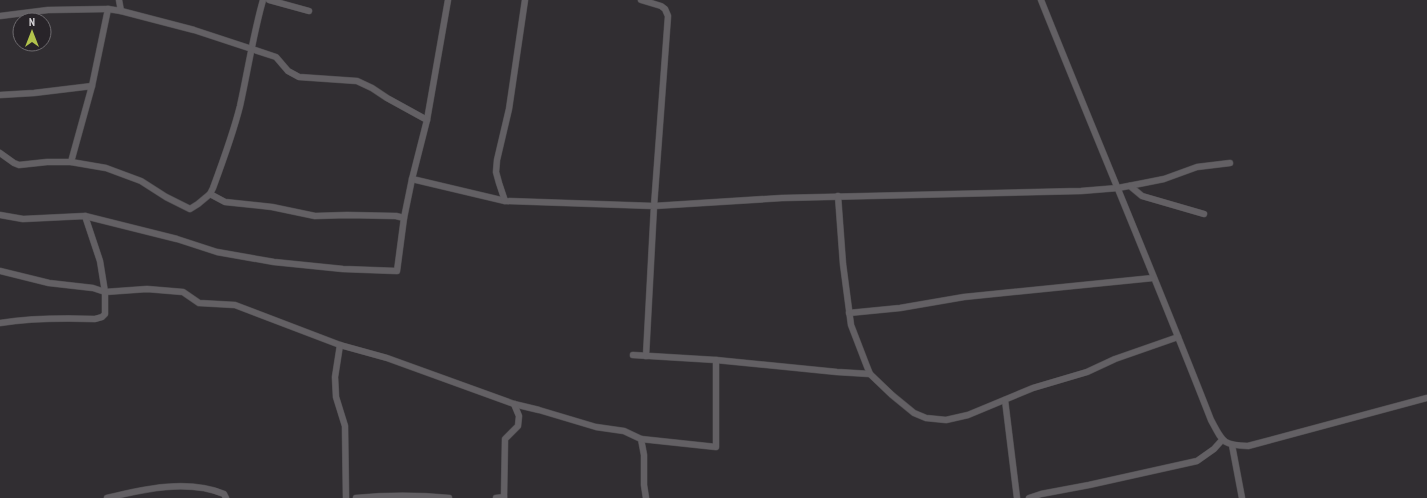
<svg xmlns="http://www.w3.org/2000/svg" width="1427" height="498" viewBox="0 0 1427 498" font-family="'PT Sans Narrow',sans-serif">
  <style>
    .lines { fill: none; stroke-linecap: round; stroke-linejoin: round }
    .minor-casing { stroke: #4e4c4f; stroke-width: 7 }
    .minor { stroke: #636064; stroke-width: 6 }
  </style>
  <rect width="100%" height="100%" fill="#312e32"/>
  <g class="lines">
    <g class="minor-casing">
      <g id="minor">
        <path d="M263,0c-10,35 -15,70 -23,106 -7,28 -17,55 -27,82l-3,6 15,8 47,5 43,9 32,-1 49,1 8,2"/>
        <path d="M269,0l40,11"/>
        <path d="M448,0l-21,120 -15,59 93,22 149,5 -8,150"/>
        <path d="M641,0l20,6 4,3 3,7 -14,190 128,-8 299,-7 37,-3 26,-5 20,-4 33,-12 33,-4"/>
        <path d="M1041,0c56,140 115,279 170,420 12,22 11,25 37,26l179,-48"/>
        <path d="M121,11l73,19 82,27 12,14 11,6 58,4 15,7 15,10 40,22"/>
        <path d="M0,16l48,-6 60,-1"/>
        <path d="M92,86l16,-77 13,2 -2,-11"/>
        <path d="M0,95l34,-2 58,-7 -21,76"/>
        <path d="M0,153l14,10 5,2 28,-3h24l35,6 35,13 25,16 24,12 8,-5 12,-10"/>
        <path d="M1130,186l12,10 62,18"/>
        <path d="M838,196l5,68 8,61 15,39 4,10 22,21 22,18 12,5 20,2 22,-5 65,-27 54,-16 28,-13 63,-22"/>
        <path d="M505,201l-6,-18 -3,-11 1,-12 12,-51 16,-109"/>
        <path d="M0,215l23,4 62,-3 92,23 40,13 57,10 69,7 54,2 7,-53 8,-39"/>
        <path d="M0,271l49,12 44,5 12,4 42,-3 36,3 16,11 36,2 105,40 47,13 127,46 25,6 57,17 28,4 17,8 3,16v30l2,13"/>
        <path d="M849,313l51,-5 64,-11 189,-19"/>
        <path d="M0,323c32,-5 63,-5 95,-4l7,-2 3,-3v-22l-5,-31 -15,-45"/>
        <path d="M340,345l-5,32 1,20 9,29 1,72"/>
        <path d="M633,355l83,5 121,12 33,2"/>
        <path d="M1005,400l12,98"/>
        <path d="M641,439l75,8v-87"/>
        <path d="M1232,445l10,53"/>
        <path d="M107,498c36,-9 81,-19 117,-4l2,4"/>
        <path d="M356,498c31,-3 62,-3 93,0"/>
        <path d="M496,498l8,-1"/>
        <path d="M504,498l1,-59 13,-13 1,-10 -5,-12"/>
        <path d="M1029,498l12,-4 48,-9 108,-24 17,-12 8,-9"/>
      </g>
    </g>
    <use href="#minor" class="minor"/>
  </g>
  <g transform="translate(32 32)"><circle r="19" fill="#282429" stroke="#6e6b6f"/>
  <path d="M0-3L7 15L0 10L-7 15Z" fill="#b2c34c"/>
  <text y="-6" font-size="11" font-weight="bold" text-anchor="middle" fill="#d8d6d9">N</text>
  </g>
</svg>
